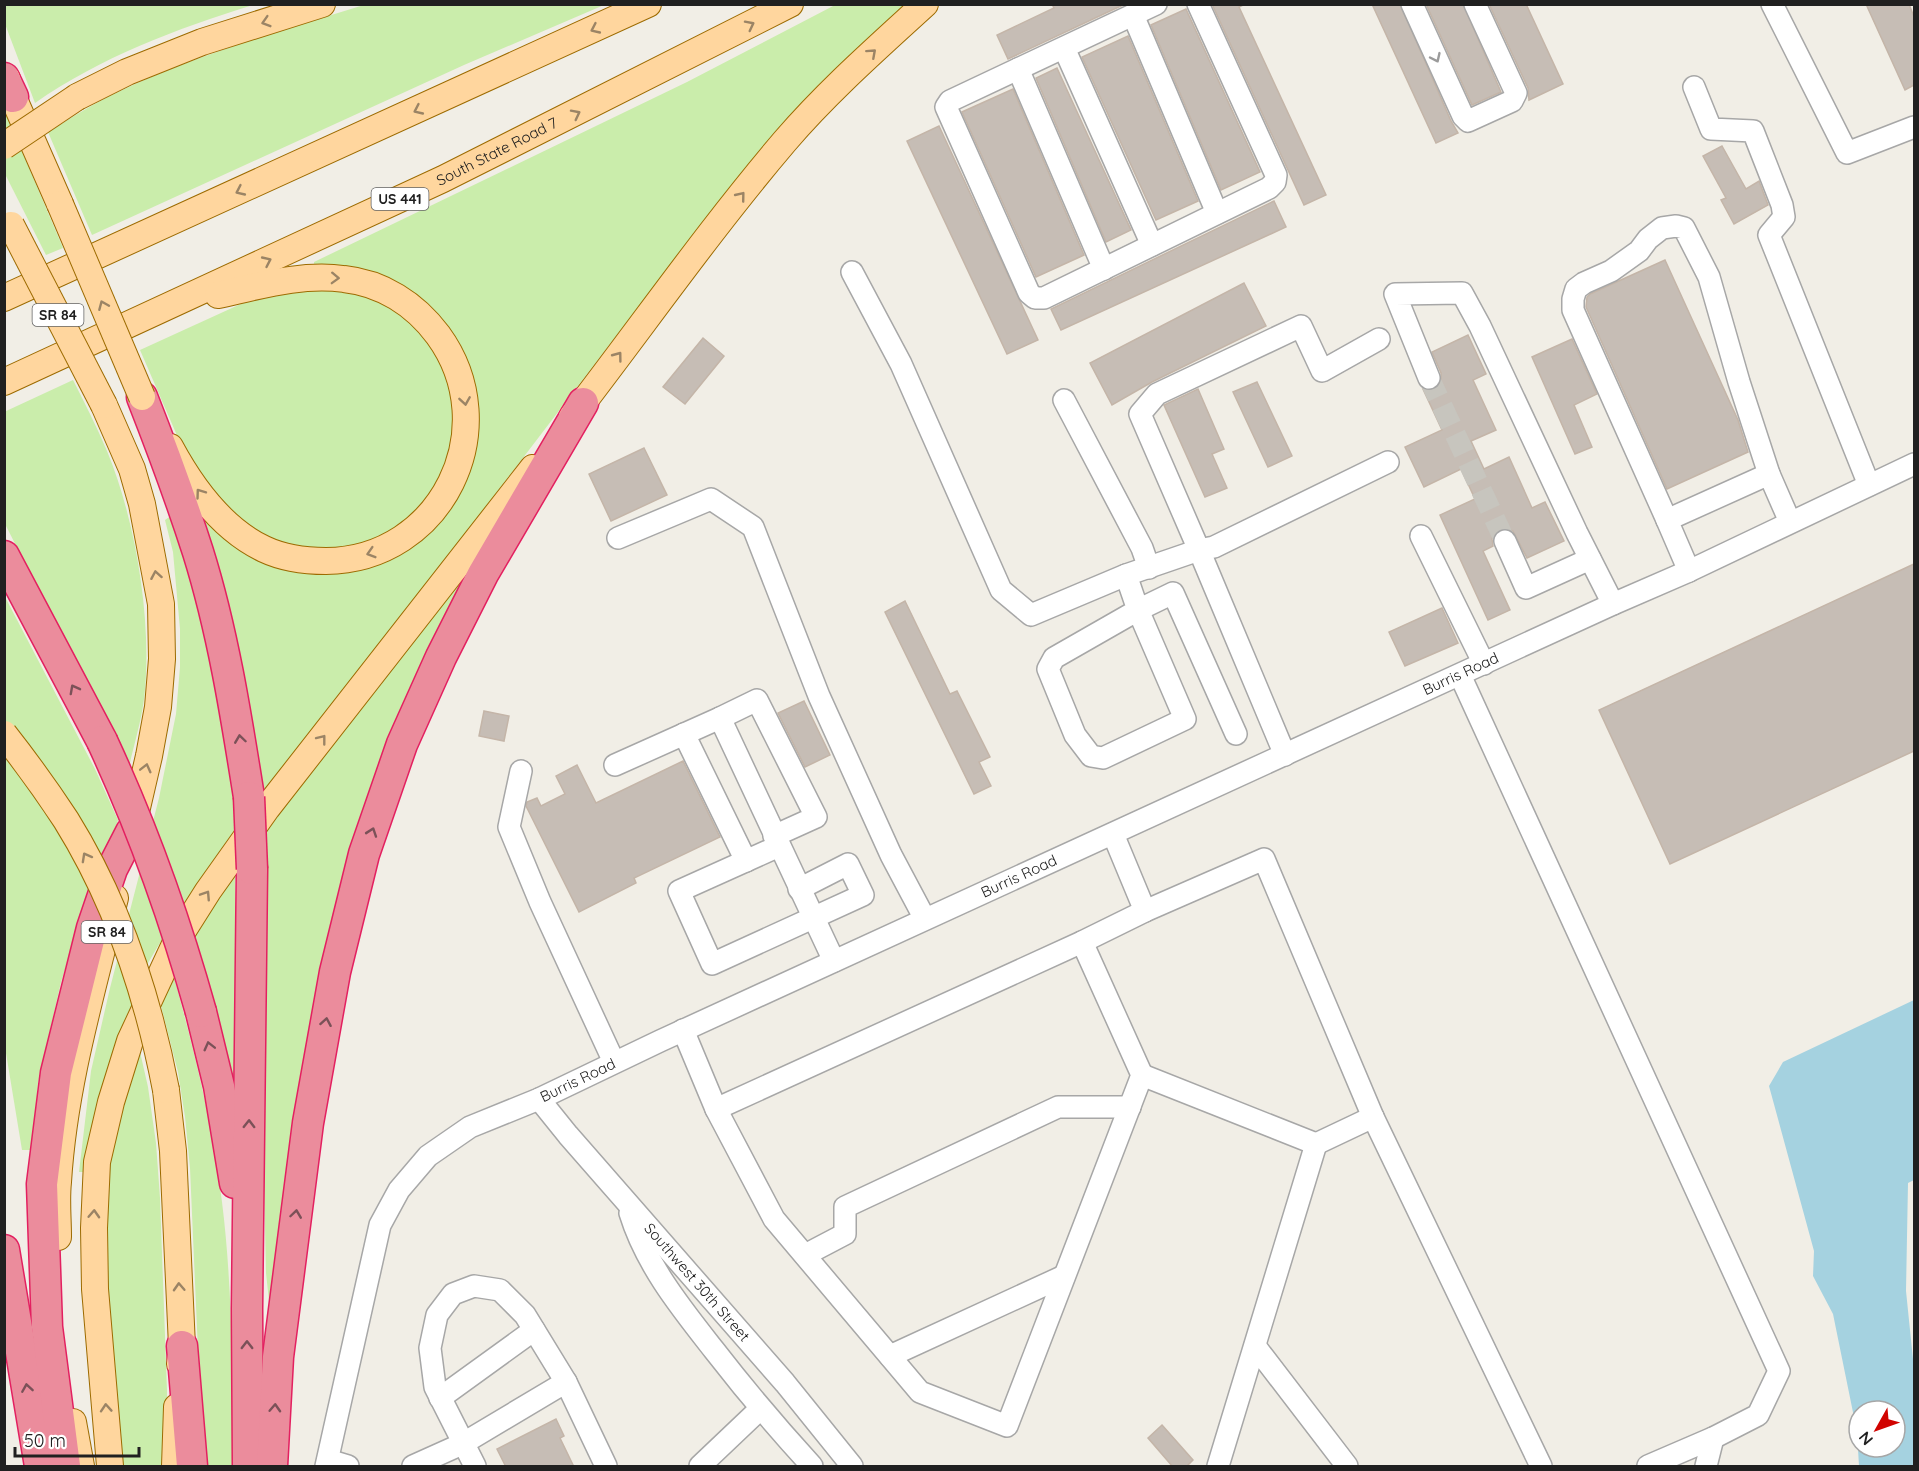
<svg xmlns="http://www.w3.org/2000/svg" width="1919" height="1471" viewBox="0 0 1919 1471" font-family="Quicksand,sans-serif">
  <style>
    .grass { fill: #caedab }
    .water { fill: #a5d2e0; fill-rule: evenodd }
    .building { fill: #c6bdb5; stroke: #c4b5a8; stroke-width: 1.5 }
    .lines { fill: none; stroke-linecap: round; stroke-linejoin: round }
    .minor-tunnel { stroke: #c7c5be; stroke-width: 21; stroke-dasharray: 21 10; stroke-linecap: butt }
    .minor-casing { stroke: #a7a7a7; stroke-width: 24 }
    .major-casing { stroke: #9d6b00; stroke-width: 28 }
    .highway-casing { stroke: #e32060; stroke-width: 33 }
    .minor { stroke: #fff; stroke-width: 21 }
    .major { stroke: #ffd69e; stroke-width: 26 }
    .highway { stroke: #eb8c9c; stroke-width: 30 }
    .major-bridge-casing { stroke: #9d6b00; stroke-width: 28; stroke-linecap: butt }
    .highway-bridge-casing { stroke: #e32060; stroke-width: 33; stroke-linecap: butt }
    .major-bridge { stroke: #ffd69e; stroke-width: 26 }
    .highway-bridge { stroke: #eb8c9c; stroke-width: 30 }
    .oneway { stroke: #9b8465 }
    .oneway2 { stroke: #9b9b9b }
    .oneway3 { stroke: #7b5158 }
    .labels { text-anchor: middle; stroke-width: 6; stroke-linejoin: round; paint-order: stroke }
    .shield { fill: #fff; stroke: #636363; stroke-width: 1.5 }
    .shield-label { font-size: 14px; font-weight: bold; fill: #202020 }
    .street-label { font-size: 15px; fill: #202020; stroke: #fff }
  </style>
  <rect width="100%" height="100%" fill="#f1eee6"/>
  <g class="grass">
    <path d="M367,4l237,1 -140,60 -372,170 -44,-103c22,-13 44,-28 68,-39 80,-39 166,-62 251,-89z"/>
    <path d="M4,5l1,-1 248,1c-77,24 -152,52 -218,98l-30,-79z"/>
    <path d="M835,5h80l-257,276 -326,427 -90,111 -62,90 -32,54 -41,106 -9,37 -10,66h-9l12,-101 19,-83 49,-190 17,-84 4,-47v-38l-7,-77 -8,-32 7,-5 23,75 33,145 6,69 21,-15 -56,-283 18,22 144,38 110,-102 -29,-134 -128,-64v-4l373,-180z"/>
    <path d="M4,109l59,139 -17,7 -41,-81z"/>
    <path d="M282,290l77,1 54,28 33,47 11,61 -23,69 -53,46 -82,10 -51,-24 -33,-32 -33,-49 -42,-97 116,-53z"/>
    <path d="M73,380c12,24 24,47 34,71 29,70 46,173 37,248 -3,23 -10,46 -15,68l-124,-243 -1,-112z"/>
    <path d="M483,537l-85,194 -123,570h-6l-3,-28 -2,-94 -6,-339z"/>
    <path d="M4,595l91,174 23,51 -9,31 -28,67 -20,64 -23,101 -5,67h-11l-17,-103z"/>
    <path d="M235,869l1,214 -2,-1 -27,-106 -15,-47z"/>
    <path d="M172,970c21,76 41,154 50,232 11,88 10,176 12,264h-31l-13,-298 -5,-51 -7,-45 -20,-78z"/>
    <path d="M138,1043l10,44 8,56 4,55 7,193v75h-45c-11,-108 -28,-232 -8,-340 5,-28 16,-55 24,-83z"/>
  </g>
  <path class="water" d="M1914,1000v180l-6,3 -2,108 8,78v97h-55l-2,-34 -24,-118 -20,-38 1,-25 -45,-165 14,-24zM1859,1411h36v36h-36z"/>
  <g class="building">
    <path d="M1052,4h73l-117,55 -11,-24 57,-27z"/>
    <path d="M1212,4h33l-6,3 87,188 -22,10z"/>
    <path d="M1372,4h28l51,117 7,12 -22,10z"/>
    <path d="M1426,4h37l38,88 -29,13z"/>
    <path d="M1489,4h37l37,80 -34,16 -1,-12z"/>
    <path d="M1866,4h43l5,13v68l-9,5z"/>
    <path d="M1186,9l74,163 -39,18 -70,-165z"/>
    <path d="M1128,36l70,165 -42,19 -74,-163z"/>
    <path d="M1057,68l74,162 -25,12 -70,-164z"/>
    <path d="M1013,89l71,166 -48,22 -74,-165z"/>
    <path d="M939,126l99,214 -31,14 -100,-213z"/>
    <path d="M1722,146l24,43 13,-8 9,24 -34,19 -13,-24 5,-2 -23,-42z"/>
    <path d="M1274,201l12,26 -225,103 -10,-21z"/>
    <path d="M1665,260l73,160 10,32 -81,37 -81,-182 1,-10 3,-3z"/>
    <path d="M1244,283l22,43 -114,56 -40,23 -22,-42z"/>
    <path d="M1468,335l18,39 -13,6 23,50 -25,11 13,28 25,-12 23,51 13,-6 19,39 -37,17 -14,-27 -7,-3 -11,5 -3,6 1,7 -10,5 27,59 -22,10 -48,-105 35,-16 -14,-30 -37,18 -19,-40 37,-17 -19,-41 11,1 7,-10v-7l-9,-21z"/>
    <path d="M703,338l21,18 -39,48 -22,-17z"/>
    <path d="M1572,339l25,55 -23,11 18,42 -17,7 -43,-97z"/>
    <path d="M1257,382l35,74 -24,11 -35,-75z"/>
    <path d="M1198,389l26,60 -12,5 15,34 -22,9 -41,-92z"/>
    <path d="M644,448l23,47 -56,26 -22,-47z"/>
    <path d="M1914,564v187l-244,113 -71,-154z"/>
    <path d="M905,601l45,93 7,-3 33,66 -11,5 12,24 -17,8 -89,-182z"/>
    <path d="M1442,608l16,35 -53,23 -16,-34z"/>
    <path d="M804,701l26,54 -25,12 -27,-54z"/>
    <path d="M484,711l25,5 -5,25 -25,-5z"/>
    <path d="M683,761l37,76 -86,41 2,5 -57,29 -53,-106 1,-4 10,-4 4,8 24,-12 -9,-18 21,-11 19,38z"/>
    <path d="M556,1419l8,17 -4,2 14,29h-68l-9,-18z"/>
    <path d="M1162,1425l31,35 -7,7h-13l-25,-29z"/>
  </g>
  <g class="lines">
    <path class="minor-tunnel" d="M1429,378l76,163"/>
    <g class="minor-casing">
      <g id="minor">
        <path d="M1156,4l-206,97 -4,6 83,186 6,5h9l225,-110 6,-6 1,-7 -78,-171"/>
        <path d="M1412,4l51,112 5,5 44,-20 4,-8 -41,-89"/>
        <path d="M1772,4l75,149 67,-26"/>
        <path d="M1133,15l84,198"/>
        <path d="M1064,48l88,197"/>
        <path d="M1018,69l86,200"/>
        <path d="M1694,87l17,42 42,2 29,74 2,12 -15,18 100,250"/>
        <path d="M852,272l49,92 100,226 30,25 95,-40 73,-25 15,-3 174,-85"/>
        <path d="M1429,378l-34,-84 67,-1 18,33 97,207 36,71"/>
        <path d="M1064,400l78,148 7,20"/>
        <path d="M1667,520l-94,-210v-11l3,-10 8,-6 27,-12 28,-20 9,-12 14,-11 14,-2 8,2 25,49 30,105 30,92"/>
        <path d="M1421,536l63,128"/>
        <path d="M618,538l93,-39 42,28 66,169 72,159 34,64"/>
        <path d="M1505,541l21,47 64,-29"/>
        <path d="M1689,571l-22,-51 102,-46 21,48"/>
        <path d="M1126,575l12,35 47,109 -82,39 -12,-2 -16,-21 -27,-66 6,-11 84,-48 35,-17 63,141"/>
        <path d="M1460,675l319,696 -21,44 -45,23 -65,28"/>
        <path d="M720,718l37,-18 59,117 -42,19"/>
        <path d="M684,734l62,127"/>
        <path d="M1285,755l-86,-205 -59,-136 17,-20 144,-68 21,45 57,-32"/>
        <path d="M615,765l105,-47 114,243"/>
        <path d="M521,771l-12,56 31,75 74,160"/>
        <path d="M779,846l-100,45 33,73 151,-69 -15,-31 -49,25"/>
        <path d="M1145,911l119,-52 109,258 168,349"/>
        <path d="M683,1030l33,79 366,-167 63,-31 -32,-77"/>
        <path d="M1142,1075l174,69 -98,322"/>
        <path id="s1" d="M539,1099l29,36 217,248 67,83"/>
        <path d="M716,1109l58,110 146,173 87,34 135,-351 -60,-133"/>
        <path d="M1316,1144l57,-27"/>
        <path d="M630,1213c16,52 51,95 84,137 31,40 64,79 98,116"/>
        <path d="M805,1255l40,-21v-27l213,-100h72"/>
        <path d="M1255,1346l92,120"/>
        <path d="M890,1356l174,-80"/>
        <path d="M440,1398l94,-68"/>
        <path d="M328,1460l20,6"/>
        <path id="s2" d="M326,1466l54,-241 19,-35 29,-34 42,-29 69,-28 121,-58 953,-437 76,-33 225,-107"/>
        <path d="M413,1466l49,-22 104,-62 40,84"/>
        <path d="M475,1466l-40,-79 -5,-39 7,-33 16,-21 21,-8 26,4 25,25 41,67"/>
        <path d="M700,1466l60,-57"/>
        <path d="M1706,1466l7,-28"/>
      </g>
    </g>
    <g class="major-casing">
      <g id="major">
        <path d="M7,79l6,18 47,107"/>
        <path d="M77,97l50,-25 75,-30 120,-38"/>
        <path d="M4,298l644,-294"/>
        <path id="s3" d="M4,382l439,-203 347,-175"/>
        <path d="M104,405l28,64 10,35 19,100 1,55 -4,48 -9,49 -16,69"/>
        <path d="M572,417c71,-92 138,-188 213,-276 43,-50 92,-93 140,-137"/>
        <path d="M170,447c21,39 52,82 94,102 19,9 41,12 62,12 116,-1 180,-133 112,-226 -23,-31 -56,-52 -94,-56 -42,-6 -85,7 -126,16"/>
        <path d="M166,1090l7,61 9,195 -2,18"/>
        <path d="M58,1237c0,-19 -2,-37 0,-55 6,-97 34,-190 57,-284"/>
        <path d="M73,1422l8,44"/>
        <path d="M110,1466l-15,-177 -1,-61 3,-66 14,-60 19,-61 47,-101 31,-49 59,-83 266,-340"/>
        <path d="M175,1466l2,-59"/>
      </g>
    </g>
    <g class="highway-casing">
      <g id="highway">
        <path d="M4,78l9,19"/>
        <path d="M142,397c20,51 39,102 56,155 25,80 38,163 51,245"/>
        <path d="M4,556l98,185"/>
        <path d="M201,1012l18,74 16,97"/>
        <path d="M4,1250l36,216"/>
        <path d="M182,1346l10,120"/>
        <path d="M65,1466l-18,-139 -5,-143 14,-111 36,-145 20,-59 19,-37"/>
        <path d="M248,1466l-1,-157 5,-440"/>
        <path d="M272,1466l6,-109 30,-234 27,-151 29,-118 38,-110 39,-87 42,-83 100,-171"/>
      </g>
    </g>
    <use href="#minor" class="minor"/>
    <use href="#major" class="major"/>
    <use href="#highway" class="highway"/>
    <g class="major-bridge-casing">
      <g id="major-bridge">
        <path d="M4,146l73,-49"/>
        <path d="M60,204l82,193"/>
        <path d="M11,225l93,180"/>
        <path d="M4,734c22,28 43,57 62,86 51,82 82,176 100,270"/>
      </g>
    </g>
    <g class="highway-bridge-casing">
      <g id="highway-bridge">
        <path d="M102,741c41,88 73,178 99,271"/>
        <path d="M249,797l3,72"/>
      </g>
    </g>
    <use href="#major-bridge" class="major-bridge"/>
    <use href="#highway-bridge" class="highway-bridge"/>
  </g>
  <defs><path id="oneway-chevron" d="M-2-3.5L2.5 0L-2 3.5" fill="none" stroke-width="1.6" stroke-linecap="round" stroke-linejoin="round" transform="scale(1.5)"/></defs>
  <g class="oneway">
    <use href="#oneway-chevron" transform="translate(266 22) rotate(163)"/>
    <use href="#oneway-chevron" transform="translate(750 25) rotate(-27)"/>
    <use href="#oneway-chevron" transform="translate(595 29) rotate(155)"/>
    <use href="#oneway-chevron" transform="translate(872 53) rotate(-42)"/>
    <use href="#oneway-chevron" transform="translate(418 110) rotate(155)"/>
    <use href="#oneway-chevron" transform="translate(576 114) rotate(-27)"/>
    <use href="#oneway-chevron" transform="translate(240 191) rotate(155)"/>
    <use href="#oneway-chevron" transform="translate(741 196) rotate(-51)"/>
    <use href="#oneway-chevron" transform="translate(267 261) rotate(-25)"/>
    <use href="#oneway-chevron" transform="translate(335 278) rotate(2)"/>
    <use href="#oneway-chevron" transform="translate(103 305) rotate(-113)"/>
    <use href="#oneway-chevron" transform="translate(618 356) rotate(-53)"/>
    <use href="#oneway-chevron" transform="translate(465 401) rotate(81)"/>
    <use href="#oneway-chevron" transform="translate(200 493) rotate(-126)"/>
    <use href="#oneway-chevron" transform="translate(371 553) rotate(163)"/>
    <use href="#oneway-chevron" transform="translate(156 575) rotate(-100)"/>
    <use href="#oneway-chevron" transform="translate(322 739) rotate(-52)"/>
    <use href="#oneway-chevron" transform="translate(146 768) rotate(-76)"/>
    <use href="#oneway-chevron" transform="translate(86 857) rotate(-119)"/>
    <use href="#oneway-chevron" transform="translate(206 895) rotate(-57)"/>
    <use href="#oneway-chevron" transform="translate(94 1214) rotate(-87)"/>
    <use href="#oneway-chevron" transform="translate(179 1287) rotate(-93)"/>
    <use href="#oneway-chevron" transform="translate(106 1408) rotate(-94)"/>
  </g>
  <use class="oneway2" href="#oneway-chevron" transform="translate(1436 58) rotate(65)"/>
  <g class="oneway3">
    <use href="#oneway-chevron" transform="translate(74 689) rotate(-118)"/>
    <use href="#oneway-chevron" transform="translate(240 739) rotate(-98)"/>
    <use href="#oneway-chevron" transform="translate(372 832) rotate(-71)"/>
    <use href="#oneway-chevron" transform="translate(326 1022) rotate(-80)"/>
    <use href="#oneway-chevron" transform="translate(209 1046) rotate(-104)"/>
    <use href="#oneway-chevron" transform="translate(249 1124) rotate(-89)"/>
    <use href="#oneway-chevron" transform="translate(296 1214) rotate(-82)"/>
    <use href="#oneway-chevron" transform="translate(247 1345) rotate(-90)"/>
    <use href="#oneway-chevron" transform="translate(27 1388) rotate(-99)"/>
    <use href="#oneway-chevron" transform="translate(275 1408) rotate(-87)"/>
  </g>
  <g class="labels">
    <g class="shield">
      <rect x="371.5" y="188" width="57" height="22" rx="4.5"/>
      <rect x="32.5" y="304" width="51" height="22" rx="4.5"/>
      <rect x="81.5" y="921" width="51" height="22" rx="4.5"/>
    </g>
    <g class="shield-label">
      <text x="400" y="204">US 441</text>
      <text x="58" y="320">SR 84</text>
      <text x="107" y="937">SR 84</text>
    </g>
    <g class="street-label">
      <text dy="5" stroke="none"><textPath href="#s3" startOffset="544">South State Road 7</textPath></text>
      <text dy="5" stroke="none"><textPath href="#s2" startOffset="1472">Burris Road</textPath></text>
      <text dy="5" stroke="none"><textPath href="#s2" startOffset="986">Burris Road</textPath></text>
      <text dy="5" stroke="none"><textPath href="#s2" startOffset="500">Burris Road</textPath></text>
      <text dy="5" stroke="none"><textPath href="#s1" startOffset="242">Southwest 30th Street</textPath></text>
    </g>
  </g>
  <rect width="1919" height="1471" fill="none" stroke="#202020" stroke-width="12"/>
  <g transform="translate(1877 1429) rotate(230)"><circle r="28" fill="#ffffff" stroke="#a6a6a6" stroke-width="1.5"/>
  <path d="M0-4.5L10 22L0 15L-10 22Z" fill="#d10300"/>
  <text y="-9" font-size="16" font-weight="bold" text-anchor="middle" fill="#202020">N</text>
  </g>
  <path d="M15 1447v9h124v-9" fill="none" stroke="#202020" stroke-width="3"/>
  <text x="24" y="1447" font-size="18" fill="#202020" stroke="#ffffff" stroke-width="4.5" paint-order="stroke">50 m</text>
</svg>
